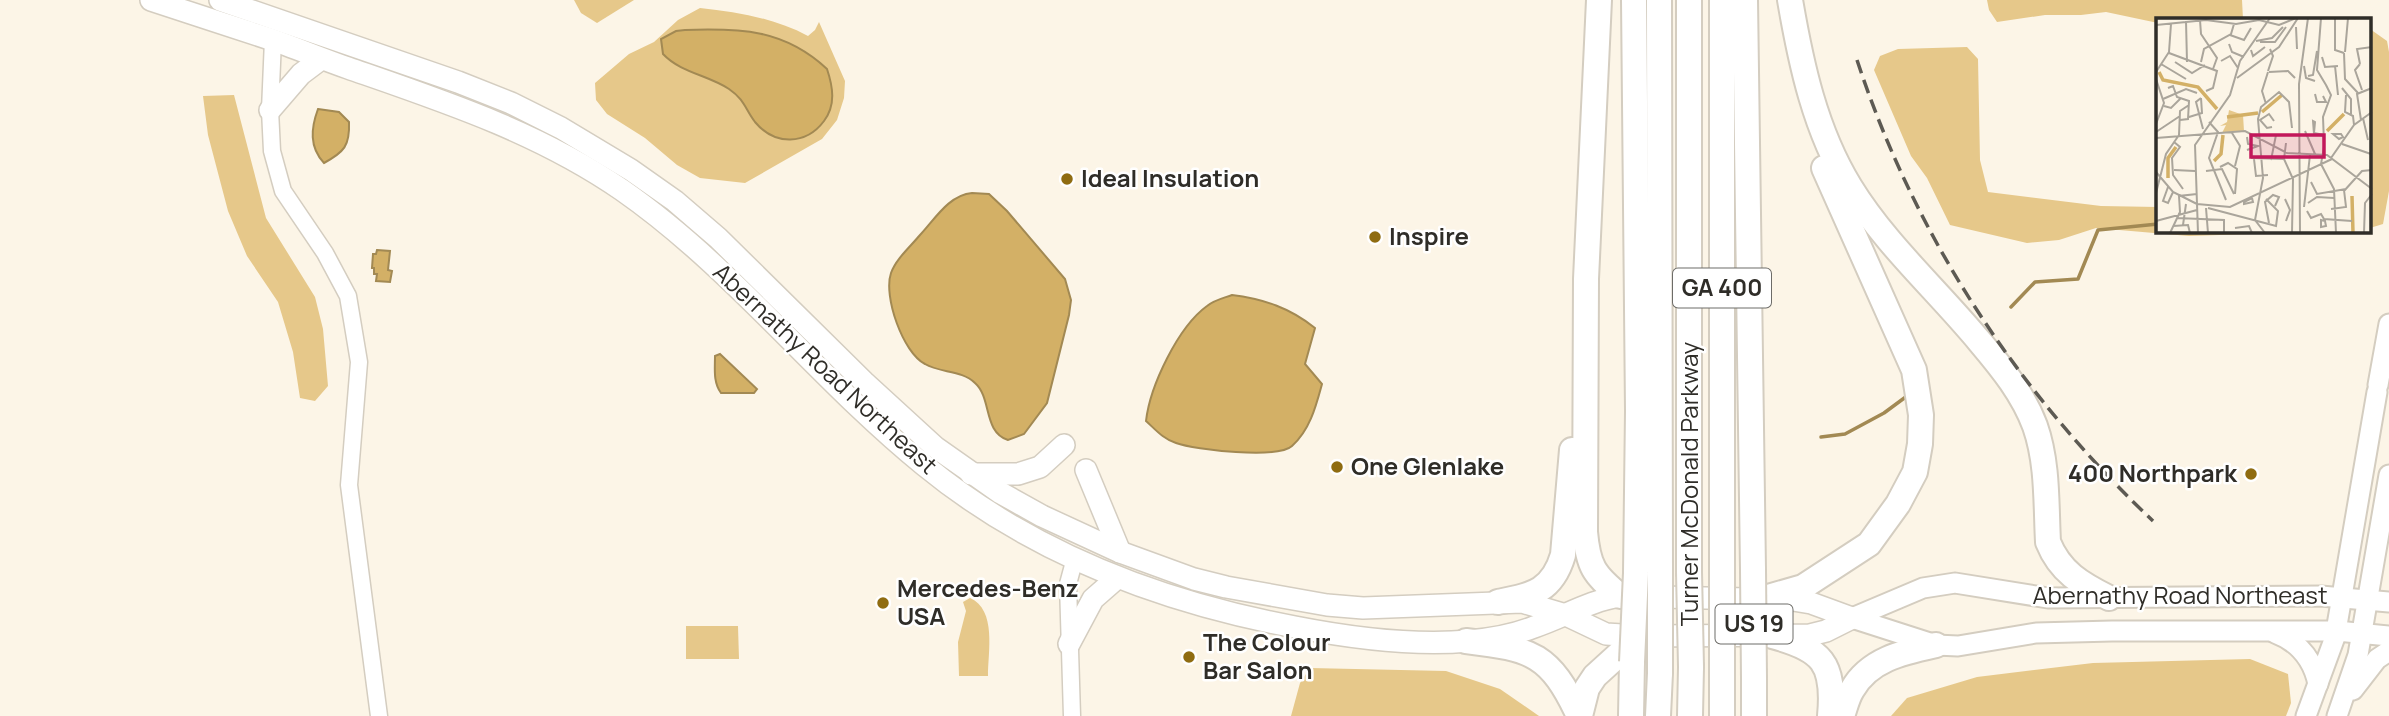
<svg xmlns="http://www.w3.org/2000/svg" width="2389" height="716" viewBox="0 0 2389 716" font-family="Manrope,sans-serif">
  <style>
    .green { fill: #e6c88a }
    .water { fill: #d3b066; stroke: #a28953; stroke-width: 2 }
    .lines { fill: none; stroke-linecap: round; stroke-linejoin: round }
    .stream { stroke: #a28953; stroke-width: 3.5 }
    .tertiary-casing { stroke: #d4cdc0; stroke-width: 19 }
    .secondary-casing { stroke: #d4cdc0; stroke-width: 23 }
    .primary-casing { stroke: #d4cdc0; stroke-width: 24 }
    .motorway-casing { stroke: #d4cdc0; stroke-width: 28 }
    .tertiary { stroke: #fff; stroke-width: 16 }
    .secondary { stroke: #fff; stroke-width: 19 }
    .primary { stroke: #fff; stroke-width: 21 }
    .motorway { stroke: #fff; stroke-width: 24 }
    .rail { stroke: #5d5a53; stroke-width: 3.5; stroke-dasharray: 14 7; stroke-linecap: butt }
    .motorway-bridge-casing { stroke: #d4cdc0; stroke-width: 28; stroke-linecap: butt }
    .motorway-bridge { stroke: #fff; stroke-width: 24 }
    .poi-dot { fill: #8f6c11; stroke: #fff; stroke-width: 2.5 }
    .labels { text-anchor: middle; stroke-width: 5; stroke-linejoin: round; paint-order: stroke }
    .shield { fill: #fff; stroke: #6d6c68; stroke-width: 2 }
    .shield-label { font-size: 23px; font-weight: bold; fill: #2f2d28 }
    .poi-label { font-size: 24px; font-weight: bold; fill: #2f2d28; stroke: #fff; text-anchor: start }
    .street-label { font-size: 24px; fill: #2f2d28; stroke: #fff }
    .inset-river { fill: none; stroke: #d3b066; stroke-width: 3.5 }
    .inset-road { fill: none; stroke: #aaa59b; stroke-width: 2 }
    .view { fill: #c2185b; fill-opacity: 0.15; stroke: #c2185b; stroke-width: 3.5 }
    .inset-edge { fill: none; stroke: #2f2d28; stroke-width: 3.5 }
  </style>
  <rect width="100%" height="100%" fill="#fcf5e7"/>
  <g class="green">
    <path d="M574,0h60l-37,23 -16,-10z"/>
    <path d="M1987,0h255l1,19h-85v4l-52,-11 -25,3h-36l-48,7 -8,-12z"/>
    <path d="M700,8c38,4 74,10 108,28l7,-6 4,-8 26,59 -1,17 -7,22 -15,19 -77,44 -45,-5 -23,-13 -32,-27 -38,-24 -11,-14 -1,-17 34,-29 25,-12 24,-22z"/>
    <path d="M2370,29l17,12 2,11v139l-6,33 -13,4z"/>
    <path d="M1967,47l11,12 2,101 8,32 113,14 57,1v24h182l-151,5 -93,-8 -37,12 -32,3 -77,-18 -23,-47 -16,-22 -37,-86 6,-14 18,-7z"/>
    <path d="M234,95l32,123 49,79 8,32 5,57 -13,15 -15,-3 -7,-46 -15,-50 -31,-46 -19,-45 -20,-76 -5,-39z"/>
    <path d="M970,598c27,12 18,54 18,78h-29l-1,-34 8,-31 -3,-9z"/>
    <path d="M686,626h52l1,33h-53z"/>
    <path d="M2250,659l38,15 3,29 -5,13h-395l16,-18 70,-21 116,-14z"/>
    <path d="M1310,668l136,3 54,18 39,27h-248l9,-33z"/>
  </g>
  <g class="water">
    <path d="M685,30c55,-2 99,-1 142,39 6,18 9,36 -3,52 -18,24 -49,25 -69,1 -10,-13 -10,-22 -26,-33 -21,-14 -48,-16 -66,-35l-2,-15 15,-8z"/>
    <path d="M318,109l21,3 10,10c1,24 -5,30 -25,41 -15,-16 -13,-35 -6,-54z"/>
    <path d="M972,193l17,1 18,17 58,68 6,21 -2,15 -22,88 -23,31 -16,6c-25,-8 -16,-42 -33,-57 -13,-13 -35,-10 -50,-19 -22,-11 -42,-68 -34,-91 5,-14 19,-26 29,-38 15,-16 29,-40 52,-42z"/>
    <path d="M377,250l13,1 -2,19 4,1 -2,11 -14,-1 1,-7h-3v-6h-2l1,-14h3z"/>
    <path d="M1232,295c32,4 58,13 83,33l-10,36 17,20c-6,22 -12,46 -30,62 -14,13 -97,4 -116,-3 -13,-4 -21,-14 -30,-22 4,-35 32,-94 61,-115 7,-6 17,-8 25,-11z"/>
    <path d="M720,354l37,35 -3,4h-33c-8,-11 -6,-24 -6,-37z"/>
  </g>
  <g class="lines">
    <g class="stream">
      <path d="M2011,307l24,-25 43,-3 20,-49 60,-6"/>
      <path d="M1821,437l24,-3 39,-21 23,-17"/>
    </g>
    <g class="tertiary-casing">
      <g id="tertiary">
        <path d="M273,40l-3,70 2,41 11,40 42,62 23,43 11,66 -10,123 30,231"/>
        <path d="M1072,716l-4,-132 7,-26"/>
      </g>
    </g>
    <g class="secondary-casing">
      <g id="secondary">
        <path d="M2378,385l11,-61"/>
        <path d="M1852,618l71,-30 32,-5 93,15 273,-2 68,6"/>
        <path d="M1852,618l84,27 22,1 78,-13 76,-2h225l52,5"/>
        <path d="M2275,633c24,9 38,27 43,51"/>
        <path d="M2353,690l24,-31 12,-8"/>
        <path d="M2306,716l29,-79 42,-245"/>
        <path d="M2337,716l21,-61 31,-180"/>
      </g>
    </g>
    <g class="primary-casing">
      <g id="primary">
        <path d="M151,0c40,13 79,26 119,39 26,9 52,20 78,29 95,33 190,64 274,122 112,78 196,189 302,275 106,87 237,137 371,162 56,11 117,19 174,14 22,-2 45,-6 65,-14 30,-10 55,-26 86,-31l173,4 18,3 41,15"/>
        <path d="M220,0l238,82 53,21 50,25 70,42 44,31 43,37 146,144 71,65 64,45 43,24 78,36 74,27 32,8 101,18 36,3 159,-6 44,13 40,19 33,2 171,-1 16,-4 26,-13"/>
        <path d="M270,110l31,-36 20,-15"/>
        <path d="M1086,470l34,82"/>
        <path d="M971,474h47l22,-7 24,-22"/>
        <path d="M1069,644l24,-45 24,-21"/>
      </g>
    </g>
    <g class="motorway-casing">
      <g id="motorway">
        <path d="M1599,0l-13,279 -1,253c3,34 9,43 35,64"/>
        <path d="M1634,0l4,411 -2,162"/>
        <path d="M1659,0l1,572"/>
        <path d="M1745,0l8,570"/>
        <path d="M1790,0c11,64 25,130 60,187 35,57 87,103 130,155 22,26 43,52 55,84 13,37 11,78 13,116 12,30 33,42 61,56"/>
        <path d="M1689,572v-572"/>
        <path d="M1722,576v-576"/>
        <path d="M1768,597l35,-10 66,-43 29,-40 17,-32 5,-28 1,-29 -7,-45 -90,-202"/>
        <path d="M1498,602c34,-7 54,-10 65,-47l9,-105"/>
        <path d="M1772,636c50,13 63,27 58,80"/>
        <path d="M1466,641c67,8 84,13 113,75"/>
        <path d="M1722,660v56"/>
        <path d="M1580,716l7,-28 8,-12 44,-40"/>
        <path d="M1631,716l1,-54"/>
        <path d="M1658,716l2,-43"/>
        <path d="M1690,716l1,-49"/>
        <path d="M1754,716v-37"/>
        <path d="M1842,716c3,-8 5,-18 10,-26 17,-31 52,-38 84,-45"/>
      </g>
    </g>
    <use href="#tertiary" class="tertiary"/>
    <use href="#secondary" class="secondary"/>
    <use href="#primary" class="primary"/>
    <use href="#motorway" class="motorway"/>
    <path class="rail" d="M1857,60c58,177 161,333 296,461"/>
    <g class="motorway-bridge-casing">
      <g id="motorway-bridge">
        <path d="M1753,570l1,109"/>
        <path d="M1689,572l2,95"/>
        <path d="M1722,576v84"/>
        <path d="M1632,662l4,-89"/>
        <path d="M1660,673v-101"/>
      </g>
    </g>
    <use href="#motorway-bridge" class="motorway-bridge"/>
  </g>
  <g class="poi-dot">
    <circle cx="1067" cy="179" r="7"/>
    <circle cx="1375" cy="237" r="7"/>
    <circle cx="1337" cy="467" r="7"/>
    <circle cx="2251" cy="474" r="7"/>
    <circle cx="883" cy="603" r="7"/>
    <circle cx="1189" cy="657" r="7"/>
  </g>
  <g class="labels">
    <g class="shield">
      <rect x="1673" y="268.5" width="98" height="39" rx="5"/>
      <rect x="1715.5" y="604.5" width="77" height="39" rx="5"/>
    </g>
    <g class="shield-label">
      <text x="1722" y="296">GA 400</text>
      <text x="1754" y="632">US 19</text>
    </g>
    <g class="poi-label">
      <text x="1081" y="187">Ideal Insulation</text>
      <text x="1389" y="245">Inspire</text>
      <text x="1351" y="475">One Glenlake</text>
      <text x="2237" y="482" text-anchor="end">400 Northpark</text>
      <text x="897" y="597">Mercedes-Benz<tspan x="897" dy="28">USA</tspan></text>
      <text x="1203" y="651">The Colour<tspan x="1203" dy="28">Bar Salon</tspan></text>
    </g>
    <g class="street-label">
      <text transform="translate(825 369) rotate(43)" y="8">Abernathy Road Northeast</text>
      <text transform="translate(1690 484) rotate(-90)" y="8">Turner McDonald Parkway</text>
      <text x="2180" y="604">Abernathy Road Northeast</text>
    </g>
  </g>
  <g transform="translate(2156 18)">
    <rect width="215" height="215" fill="#fcf5e7"/>
    <path d="M73,92l14,5 1,16 -22,2 4,-8 -6,1 7,-4z" fill="#e6c88a"/>
    <path class="inset-river" d="M3,54l4,8 35,7 19,22M106,94l20,-17M71,99l31,-4M171,113l17,-17M58,143l7,-7 2,-19M12,160v-20l8,-11M196,178l1,37"/>
    <path class="inset-road" d="M165,0l-4,52 9,15M179,0v32l9,3M44,2l1,14 16,24 -4,11M30,3l1,41M0,7l50,-5 30,4 23,-4 20,5 17,-7M140,9l1,22M74,17l14,5 7,-12M100,23l16,-3 11,-11M104,24h15l11,-15M73,26l3,8 12,5M95,32l2,6 12,-9M189,34l3,-34M13,35l48,18 -4,17 -7,3M188,35l1,26 13,14M166,39l3,10 13,-1M65,43l9,-5 8,12M19,44l17,11 13,-8M45,44l3,-13 27,-15 3,-10M5,46l25,15M204,46l-3,-15 15,-2M204,46l-5,6 7,20M148,48l2,12 9,3M179,48l3,29M112,53l5,-15 -3,-7M0,54l13,-20 2,-28M113,54l19,-1 7,7M152,58l5,-1 4,-24M81,60l42,-31 19,-29M0,61l8,24 -8,21M12,70l5,-2 4,11 12,4 -1,18 -8,1M186,70l9,11v15M159,76l2,8h9l-3,-6M190,77l-1,17 8,4 1,9M45,80l-5,4 7,27M7,81l23,-10 11,4M110,86l-4,-13 6,-19M8,88l7,2 10,-10M33,99l13,-4 -1,-15M207,100l5,22M205,102l-4,-26 15,-6M53,104l9,10 -9,26 17,42M116,109l-5,1 -7,-8 9,-6 5,7M149,113l10,23M0,114l24,-16M76,115l8,13 -5,20M177,116h8l2,3 -4,2zM168,117l-10,-2 1,-11 -2,-1 1,13 10,2M91,119l1,7 10,2 -11,4M0,120l89,-7 42,22 40,2 45,34M18,124l6,5 -8,11 1,17 10,14M130,125l-2,16 9,20 -1,54M168,125l-1,-26 8,-22 -5,-10M186,126l29,10M168,129l-3,17 13,25 2,44M95,140l33,1M175,140l23,-33 18,-13M98,141l2,17 12,-1M115,142l5,-25M64,149l8,-4 9,6 -2,25M18,152l21,1M50,153l16,-2 12,25M0,154l17,20 24,12M155,164l6,12 29,-5M12,169l-5,14 5,2 5,-11M188,173l18,-20 10,-1M0,175l10,-39 13,-19 1,-24 9,-6M96,180l1,4 -9,2v-2zM129,181l5,11 -4,11M152,185l9,-6 17,1M41,186l33,3 102,-48M148,189l6,-52M50,190l2,25M52,190l68,18 2,-15 -12,-12M175,191l15,-2 -2,-17M151,193l4,7 10,-4 3,5 28,2M21,200l47,2v13M165,202l4,1 1,5 -5,1zM0,203l41,-11M113,205l-4,-21 8,-7 6,2 -4,9M27,207l3,-21M17,208l15,-1 2,8M79,210l14,-2 3,7M14,215l10,-21 -1,-16 18,-2M42,215l-3,-88 35,-50 10,-34 30,-43M109,215l-10,-13 8,-42 -5,-59 3,-12 18,-15 10,10 3,26M144,215l-1,-149 9,-66M208,215l1,-30 7,-9"/>
    <path class="view" d="M95,117h73v22h-73z"/>
    <rect width="215" height="215" class="inset-edge"/>
  </g>
</svg>
